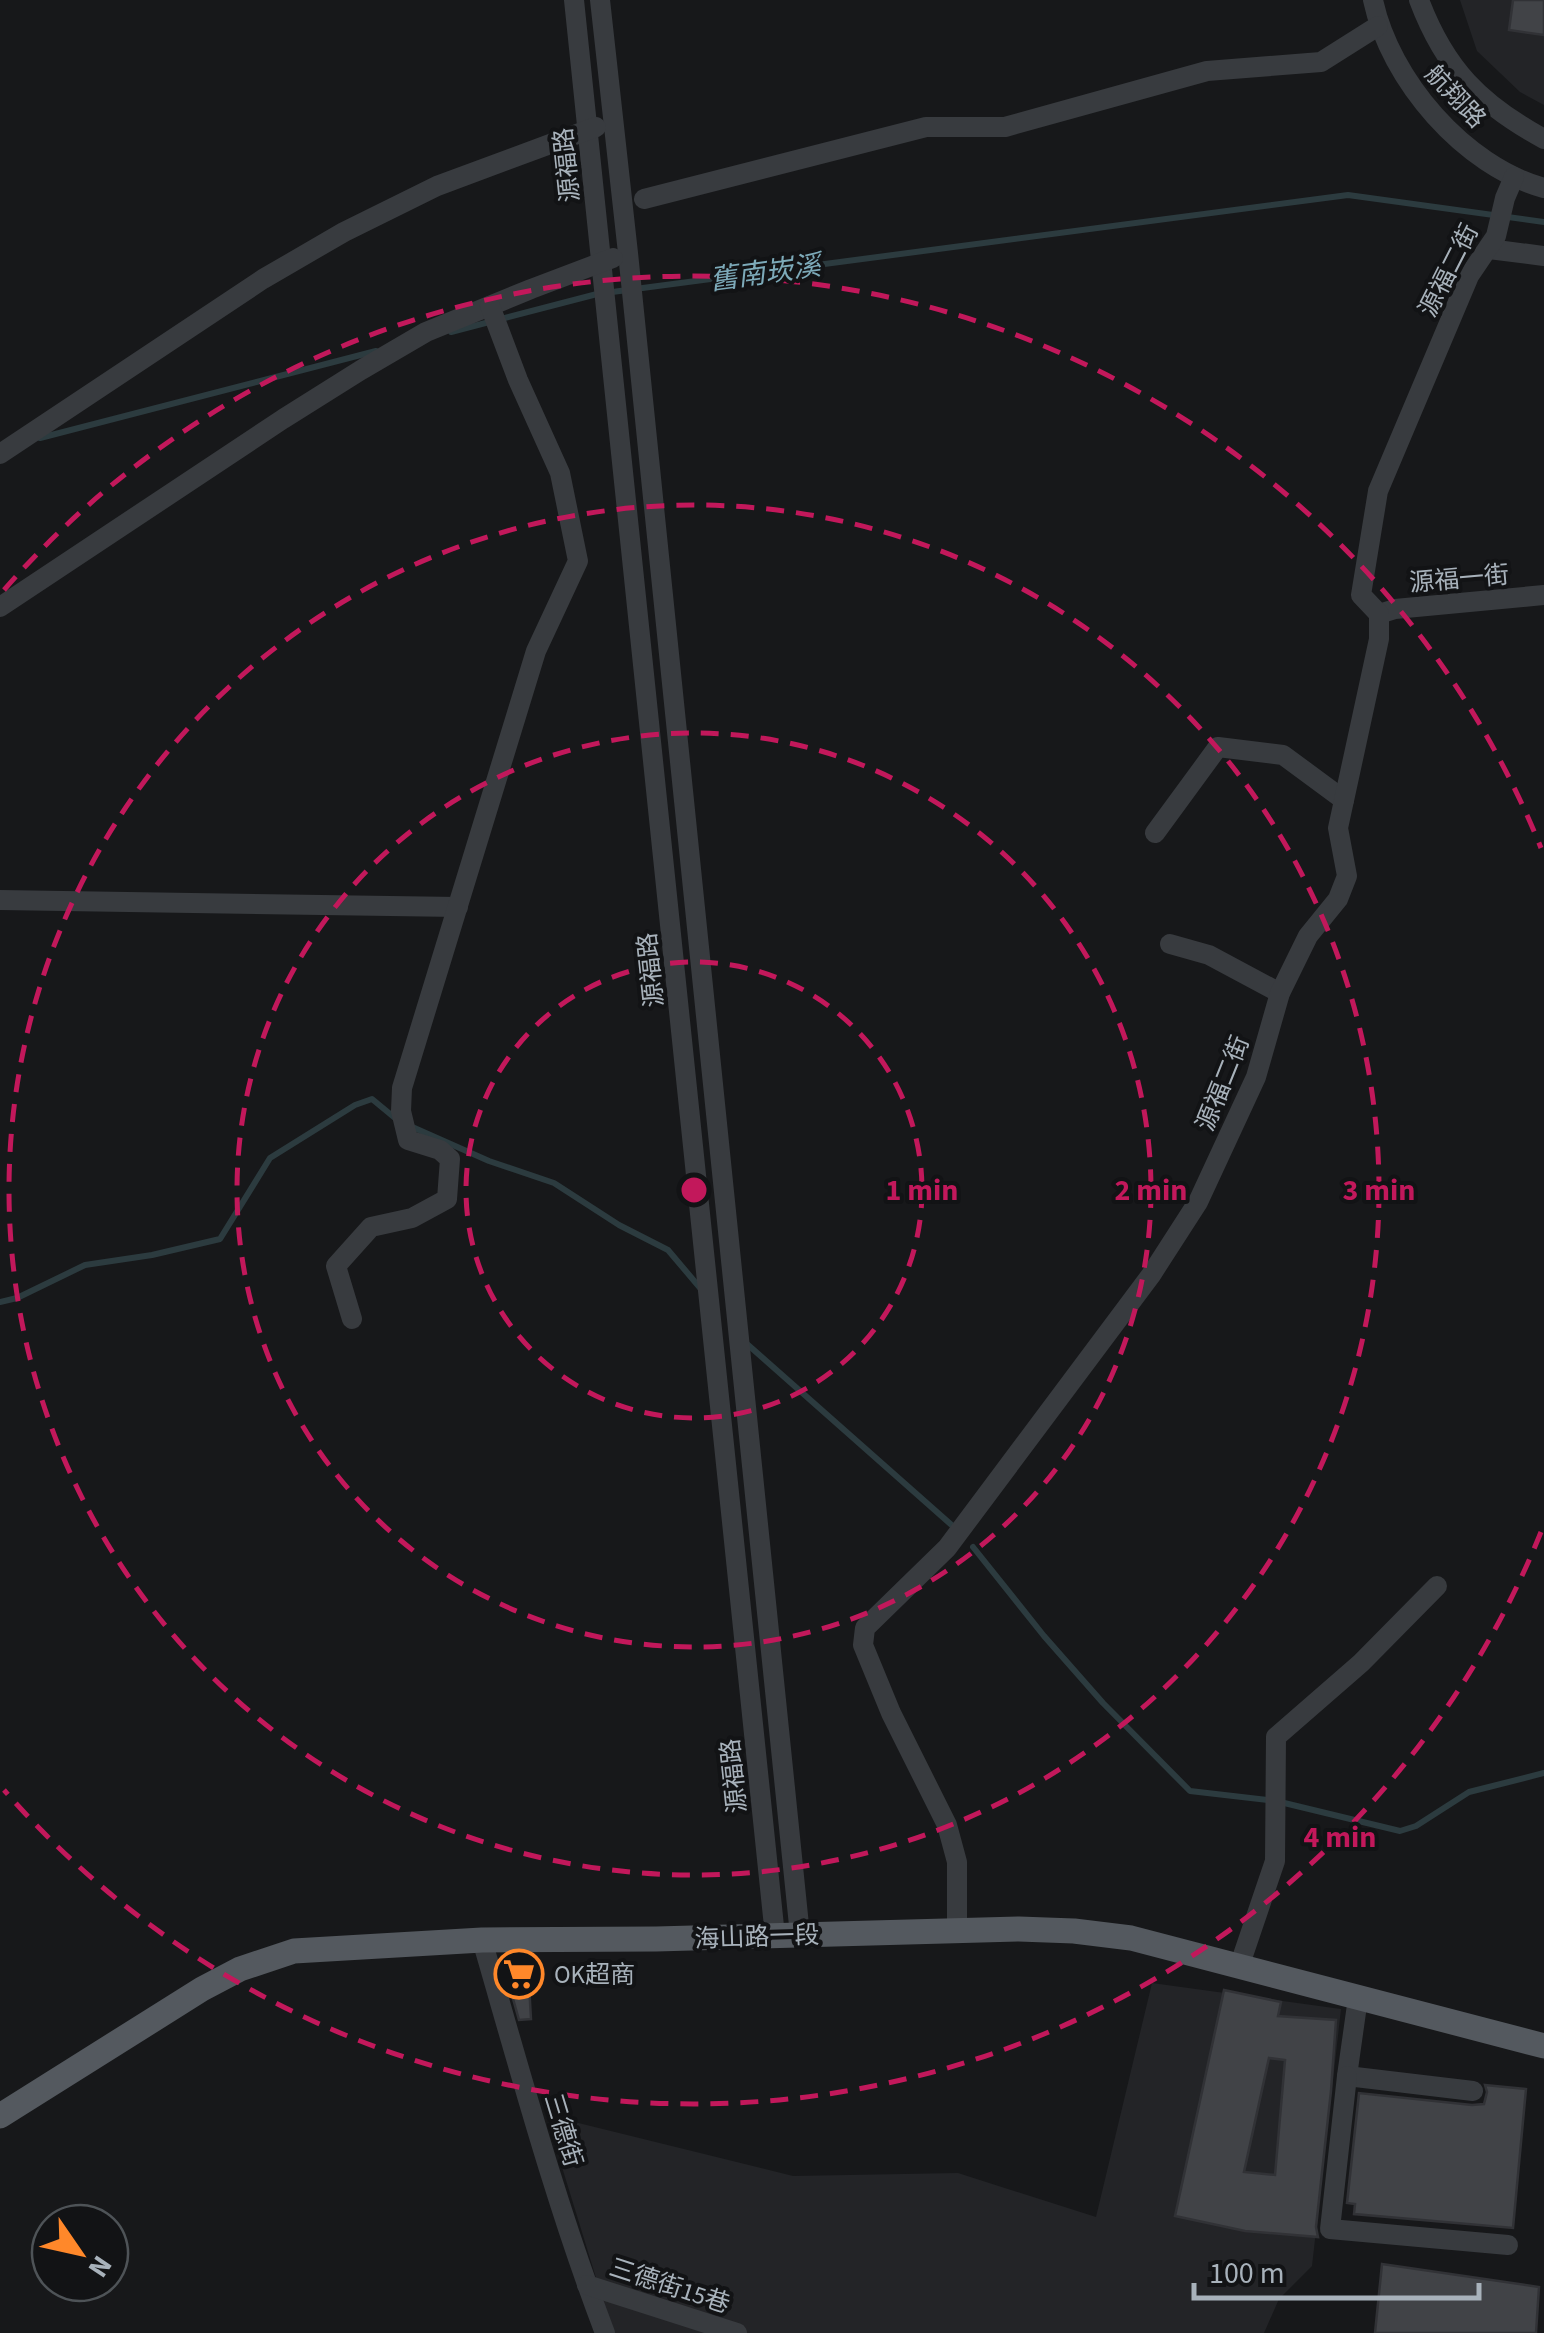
<svg xmlns="http://www.w3.org/2000/svg" width="1544" height="2333" viewBox="0 0 1544 2333" font-family="'Source Sans 3','Noto Sans TC',sans-serif">
  <style>
    .built { fill: #232427 }
    .lines { fill: none; stroke-linecap: round; stroke-linejoin: round }
    .stream { stroke: #2c3b3f; stroke-width: 6 }
    .building { fill: #414347; stroke: #313236; stroke-width: 2.5; fill-rule: evenodd }
    .minor { stroke: #383b3f; stroke-width: 20 }
    .major { stroke: #54595f; stroke-width: 25 }
    .ring { fill: none; stroke: #c2185b; stroke-width: 5; stroke-dasharray: 18 12 }
    .labels { text-anchor: middle; stroke-width: 8; stroke-linejoin: round; paint-order: stroke }
    .street-label { font-size: 25px; fill: #a8b2bb; stroke: #121315 }
    .poi-label { font-size: 25px; fill: #a8b2bb; stroke: #121315; text-anchor: start }
    .water-label { font-size: 28px; font-style: italic; fill: #7daab9; stroke: #121315 }
    .centre { fill: #c2185b; stroke: #121315; stroke-width: 5 }
    .ring-label { font-size: 30px; text-anchor: middle; font-weight: bold; fill: #c2185b; stroke: #121315; stroke-width: 8; stroke-linejoin: round; paint-order: stroke }
  </style>
  <rect width="100%" height="100%" fill="#17181a"/>
  <g class="built">
    <path d="M1460,0h84v105l-24,-13 -43,-41z"/>
    <path d="M1152,1983l189,26 -29,257 -33,33 -15,34h-651l-67,-218 247,61 165,-3 138,44z"/>
  </g>
  <g class="lines">
    <g class="stream">
      <path d="M451,332l146,-38 751,-99 196,27"/>
      <path d="M40,438l336,-87"/>
      <path d="M410,1126l79,35 65,22 65,42 49,25 33,39"/>
      <path d="M0,1302l17,-4 68,-33 67,-10 68,-16 50,-81 85,-53 17,-6 23,19"/>
      <path d="M747,1344l208,184"/>
      <path d="M973,1547l71,89 59,67 87,88 86,10 124,30 16,-5 53,-34 75,-19"/>
    </g>
  </g>
  <g class="building">
    <path d="M1513,0h31v35l-35,-5z"/>
    <path d="M528,1966l3,53 -12,1 -9,-32 -1,-21z"/>
    <path d="M1224,1990l57,12 -3,14 58,4 -5,71 -15,136 2,10 -73,-6 -70,-15zM1269,2058l16,2 -10,115 -31,-3z"/>
    <path d="M1485,2085l41,4 -13,139 -159,-14 1,-10 -8,-1 12,-110 113,12 12,-1 3,-12z"/>
    <path d="M1382,2264l157,23 -3,46h-161z"/>
  </g>
  <g class="lines">
    <g class="minor">
      <path d="M574,0l201,1936"/>
      <path d="M600,0l28,253 172,1682"/>
      <path d="M1373,0c17,80 91,166 171,188"/>
      <path d="M1419,0c26,69 61,104 125,139"/>
      <path d="M644,199l282,-72h79l202,-56 114,-9 57,-36"/>
      <path d="M1489,249l55,7"/>
      <path d="M0,454l263,-175 81,-47 93,-46 159,-59"/>
      <path d="M0,607l283,-188 78,-49 65,-38 105,-43 82,-31"/>
      <path d="M1379,614l16,-5 149,-14"/>
      <path d="M1155,833l63,-86 65,8 61,45"/>
      <path d="M0,900l458,7"/>
      <path d="M1170,944l39,11 71,38"/>
      <path d="M352,1319l-16,-53 35,-39 41,-9 35,-19 3,-40 -10,-9 -32,-10 -7,-29 1,-23 134,-437 42,-90 -18,-88 -42,-93 -28,-74"/>
      <path d="M957,1931v-69l-10,-37 -56,-112 -28,-68 2,-17 82,-80 204,-273 47,-73 58,-125 24,-84 28,-57 30,-37 9,-23 -9,-48 41,-189v-25l-18,-19 17,-104 91,-215 27,-40 9,-38 9,-21"/>
      <path d="M482,1940c38,131 74,265 123,393"/>
      <path d="M1239,1967l36,-106 1,-124 85,-74 76,-77"/>
      <path d="M1358,1998l-11,78 126,15"/>
      <path d="M1347,2076l-17,153 178,16"/>
      <path d="M587,2285l150,48"/>
    </g>
    <path class="major" d="M0,2116l202,-127 38,-20 54,-18 188,-11 174,-1 363,-10 55,2 57,7 413,108"/>
  </g>
  <g class="ring">
    <circle cx="694" cy="1190" r="228"/>
    <circle cx="694" cy="1190" r="457"/>
    <circle cx="694" cy="1190" r="685"/>
    <path d="M1541 1532A914 914 0 0 1 4 1790M4 590A914 914 0 0 1 1541 848"/>
  </g>
  <defs>
    <g id="supermarket-ring" transform="scale(2.5)"><circle r="9.5" fill="#121315" stroke="#ff882a" stroke-width="1.5"/><path d="M-6-5.5h2.5l.6 2H6L4.5 2H-2.5L-4.4-4H-6ZM-1.5 3.2a1.3 1.3 0 1 0 .1 0ZM3 3.2a1.3 1.3 0 1 0 .1 0Z" fill="#ff882a"/></g>
  </defs>
  <g fill-rule="evenodd">
    <use href="#supermarket-ring" x="519" y="1974"/>
  </g>
  <g class="labels">
    <g class="street-label">
      <text transform="translate(1456 96) rotate(47)" y="9">航翔路</text>
      <text transform="translate(566 165) rotate(-96)" y="9">源福路</text>
      <text transform="translate(1448 270) rotate(-63)" y="9">源福二街</text>
      <text transform="translate(1459 578) rotate(-5)" y="9">源福一街</text>
      <text transform="translate(650 970) rotate(-96)" y="9">源福路</text>
      <text transform="translate(1222 1083) rotate(-68)" y="9">源福二街</text>
      <text transform="translate(733 1776) rotate(-96)" y="9">源福路</text>
      <text transform="translate(757 1936) rotate(-2)" y="9">海山路一段</text>
      <text transform="translate(564 2130) rotate(73)" y="9">三德街</text>
      <text transform="translate(670 2285) rotate(18)" y="9">三德街15巷</text>
    </g>
    <g class="poi-label">
      <text x="554" y="1983">OK超商</text>
    </g>
    <g class="water-label">
      <text transform="translate(765 272) rotate(-8)" y="10">舊南崁溪</text>
    </g>
  </g>
  <circle cx="694" cy="1190" r="15" class="centre"/>
  <g class="ring-label">
    <text x="922" y="1200">1 min</text>
    <text x="1151" y="1200">2 min</text>
    <text x="1379" y="1200">3 min</text>
    <text x="1340" y="1847">4 min</text>
  </g>
  <g transform="translate(80 2253) rotate(124)"><circle r="48" fill="#121315" stroke="#4e5357" stroke-width="2.5"/>
  <path d="M0-8L18 38L0 25L-18 38Z" fill="#ff882a"/>
  <text y="-15" font-size="28" font-weight="bold" text-anchor="middle" fill="#a8b2bb">N</text>
  </g>
  <path d="M1194 2283v15h285v-15" fill="none" stroke="#a8b2bb" stroke-width="5"/>
  <text x="1209" y="2283" font-size="30" fill="#a8b2bb" stroke="#121315" stroke-width="8" paint-order="stroke">100 m</text>
</svg>
